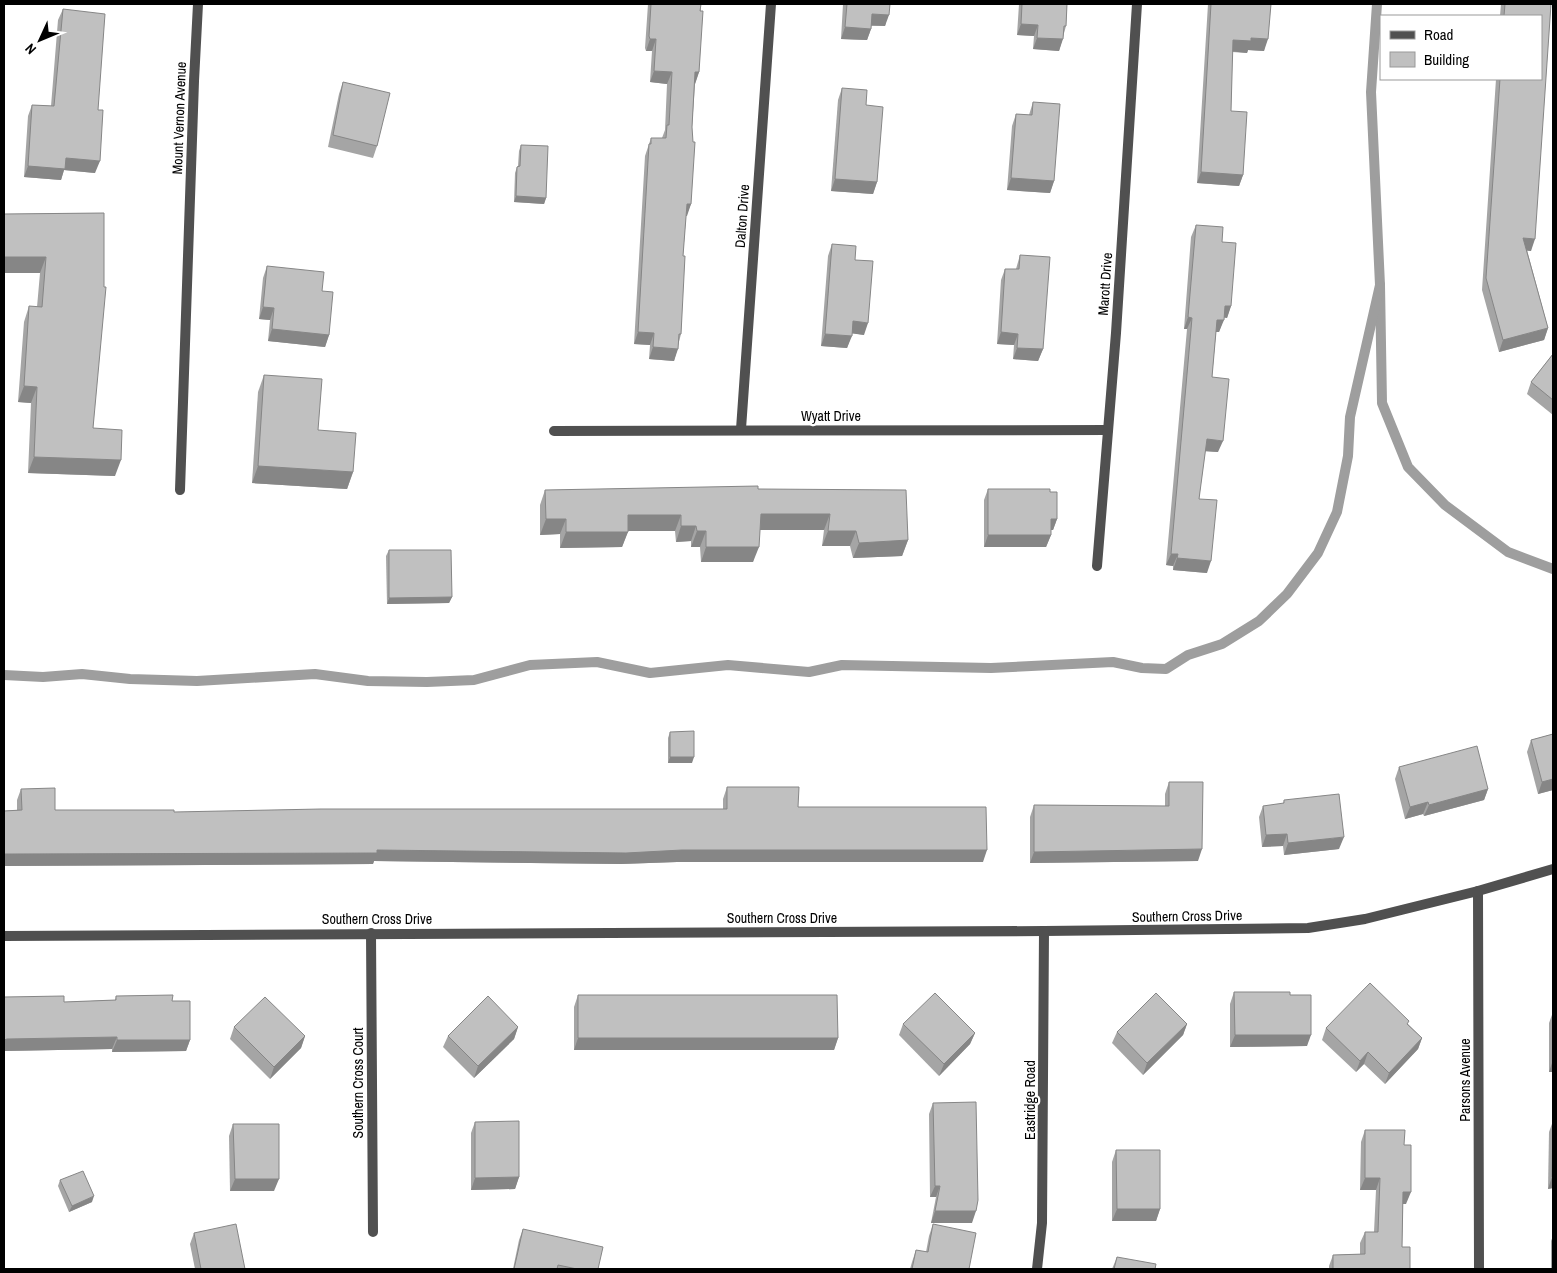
<svg xmlns="http://www.w3.org/2000/svg" width="1557" height="1273" viewBox="0 0 1557 1273" font-family="'Archivo Narrow',sans-serif">
  <style>
    .lines { fill: none; stroke-linecap: round; stroke-linejoin: round }
    .stream { stroke: #9e9e9e; stroke-width: 10 }
    .minor { stroke: #505050; stroke-width: 10 }
    .wall { fill: #a5a5a5 }
    .shaded-wall { fill: #868686 }
    .building { fill: #c0c0c0; stroke: #868686 }
    .labels { text-anchor: middle; stroke-width: 4.5; stroke-linejoin: round; paint-order: stroke }
    .street-label { font-size: 14px; fill: #000; stroke: #fff }
  </style>
  <rect width="100%" height="100%" fill="#fff"/>
  <g class="lines">
    <g class="stream">
      <path d="M1377,4l-6,88 9,193 2,118 26,64 37,38 63,47 45,17"/>
      <path d="M4,675l39,2 39,-3 48,5 67,2 118,-7 53,7 59,1 47,-2 56,-15 67,-3 53,11 78,-8 81,7 33,-7 149,3 122,-6 29,6 24,1 22,-14 34,-11 37,-23 28,-27 31,-41 19,-41 11,-56 2,-39 30,-132"/>
    </g>
    <g class="minor">
      <path d="M741,429l30,-425"/>
      <path d="M554,431l554,-1"/>
      <path d="M180,490l14,-409 4,-77"/>
      <path d="M1097,566l19,-233 21,-329"/>
      <path d="M1478,891l1,378"/>
      <path d="M371,933l2,299"/>
      <path d="M4,936l1040,-5 264,-3 57,-9 113,-28 75,-22"/>
      <path d="M1037,1269l5,-46 2,-292"/>
    </g>
  </g>
  <g class="wall">
    <path d="M648,4h53l-2,68 -4,12 -3,43 -1,77 -5,12 -3,40 -2,78 -7,27 -25,-2 1,-14 -16,-1 11,-188 6,-18h11l3,-8 2,-46 -17,-2 2,-31h-6l-1,-3z"/>
    <path d="M843,4h47l-5,22h-14v3l-4,11 -26,-1z"/>
    <path d="M1019,4h48l-1,22 -7,25 -26,-2 1,-13 -17,-1z"/>
    <path d="M1208,4h63l-7,47 -16,-1 -1,3 -15,-1 -1,59 12,64 -4,11 -42,-3z"/>
    <path d="M1501,4h50l-20,247 -4,-1 21,78 -4,12 -45,12 -17,-62 14,-211h45v-63h-41z"/>
    <path d="M63,9l35,101 -3,63 -31,-3 -3,10 -37,-3 4,-61 4,-11 19,1 7,-86z"/>
    <path d="M343,82l34,64 -4,12 -45,-11 11,-53z"/>
    <path d="M842,88l24,17 11,77 -4,12 -42,-3 7,-91z"/>
    <path d="M1033,102l21,79 -4,12 -43,-3 5,-64 4,-12 13,1z"/>
    <path d="M521,145l25,53 -2,6 -30,-2 1,-29 2,-6 1,-1 1,-15z"/>
    <path d="M104,213l-11,215 22,48 -87,-3 3,-70 -13,-1 6,-80 5,-16 8,1 3,-34h-36v-59z"/>
    <path d="M1196,225l26,17 9,64 -4,12 -3,-1 -5,15h-3l-4,45 6,75 -13,-1 -6,48 8,74 -34,-3v-4l-7,-1 21,-236h-3l7,-92z"/>
    <path d="M832,244l23,16 9,75 -12,-2 -5,15 -26,-2 7,-90z"/>
    <path d="M1020,255l23,94 -5,12 -25,-2 1,-14 -17,-1 4,-64 4,-11h11z"/>
    <path d="M267,266l55,25 7,44 -4,12 -57,-6 2,-21 -11,-1 4,-41z"/>
    <path d="M1553,354v61l-26,-21 4,-12z"/>
    <path d="M264,375l54,55 35,42 -6,17 -95,-6 6,-91z"/>
    <path d="M758,489l150,51 -6,16 -49,2 -3,-12h-28l2,-16h-64l-7,32h-52l-1,-15h-9v-6l-15,1 -1,-11h-47l-6,16 -62,1v-14l-20,1v-30l5,-15z"/>
    <path d="M988,489l62,3 7,27 -4,11h-2v5l-5,12h-62v-47z"/>
    <path d="M389,550l63,47 -3,6 -62,1 -1,-48z"/>
    <path d="M670,732l22,31h-24v-25z"/>
    <path d="M1553,734v56l-15,4 -11,-42 4,-12z"/>
    <path d="M1399,767l89,22 -4,11 -60,16 -1,-2 -18,5 -10,-40z"/>
    <path d="M1169,782l29,79 -168,2v-46l4,-12 131,1v-12z"/>
    <path d="M727,787l256,75h-306l-56,2 -247,-3 -1,3 -369,2v-55l13,-1v-10l4,-11 34,21 119,2 549,-3v-10z"/>
    <path d="M1284,800l55,49 -55,6 -1,-9 -21,1 -3,-30 4,-11 20,-2z"/>
    <path d="M1234,992l56,3 17,51 -77,1v-43z"/>
    <path d="M578,995l260,43 -4,12h-260v-43z"/>
    <path d="M116,996l56,5 18,39 -4,11 -74,1v-3l-108,2v-54l60,5 51,-2z"/>
    <path d="M1553,1012v60h-4v-49z"/>
    <path d="M903,1024l72,9 -5,11 -31,32 -40,-41z"/>
    <path d="M1187,1024l-4,11 -40,40 -31,-32 5,-11z"/>
    <path d="M1408,1024l14,14 -4,11 -33,35 -21,-20 -8,8 -34,-32 4,-12z"/>
    <path d="M234,1027l71,9 -4,12 -31,31 -40,-40z"/>
    <path d="M518,1027l-4,12 -40,39 -31,-31 5,-11z"/>
    <path d="M933,1103l39,120h-41l5,-26h-6l-1,-83z"/>
    <path d="M1553,1121v67l-5,1 1,-57z"/>
    <path d="M475,1122l44,55 -4,12 -44,1v-57z"/>
    <path d="M233,1124l41,67h-44l-1,-55z"/>
    <path d="M1365,1130l39,15 2,59h-3l-1,43 8,22h-81v-3l4,-11 27,-1v-11l5,-11h9l2,-42h-16l1,-48z"/>
    <path d="M1116,1150l44,59 -4,12h-44v-59z"/>
    <path d="M60,1180l32,22 -23,10 -11,-26z"/>
    <path d="M933,1224l36,45h-59l2,-7 4,-12 10,2 3,-16z"/>
    <path d="M523,1229l75,40h-85l6,-29z"/>
    <path d="M194,1233l51,36h-50l-5,-25z"/>
    <path d="M1553,1236v33h-2v-28z"/>
    <path d="M1117,1257l38,12h-43z"/>
  </g>
  <g class="shaded-wall">
    <path d="M872,14l17,1 -4,11 -17,-1z"/>
    <path d="M1021,24l17,1 -4,11 -17,-1z"/>
    <path d="M845,27l26,2 -4,11 -26,-1z"/>
    <path d="M1037,38l26,1 -4,12 -26,-2z"/>
    <path d="M1251,38l17,1 -4,12 -16,-1 -1,3 -18,-2 4,-11z"/>
    <path d="M650,39h6l-4,12h-6z"/>
    <path d="M654,71l18,1 -5,12 -17,-2z"/>
    <path d="M695,72h4l-4,12z"/>
    <path d="M66,158l34,3 -5,12 -31,-3 -3,10 -37,-3 4,-11z"/>
    <path d="M1201,172l42,3 -4,11 -42,-3z"/>
    <path d="M1011,178l43,3 -4,12 -43,-3z"/>
    <path d="M835,179l42,3 -4,12 -42,-3z"/>
    <path d="M516,196l30,2 -2,6 -30,-2z"/>
    <path d="M687,204h4l-4,12h-4z"/>
    <path d="M1523,238l12,1 -4,12 -12,-1z"/>
    <path d="M4,257h42l-6,16h-36z"/>
    <path d="M1225,306h6l-4,12 -6,-1z"/>
    <path d="M263,307l11,1 -4,12 -11,-1z"/>
    <path d="M1188,317l4,1 -5,11h-3z"/>
    <path d="M1217,320h7l-5,12h-6z"/>
    <path d="M853,321l15,2 -4,12 -15,-2z"/>
    <path d="M1548,328l-4,12 -45,12 4,-12z"/>
    <path d="M272,329l57,6 -4,12 -57,-6z"/>
    <path d="M638,332l16,1 -4,12 -16,-1z"/>
    <path d="M1001,332l17,2 -4,11 -17,-1z"/>
    <path d="M825,334l27,2 -5,12 -26,-2z"/>
    <path d="M653,347l25,2 -4,12 -25,-2z"/>
    <path d="M1017,348l26,1 -5,12 -25,-2z"/>
    <path d="M24,386l13,1 -6,16 -13,-1z"/>
    <path d="M1207,439l16,2 -5,11 -16,-1z"/>
    <path d="M34,457l87,3 -6,16 -87,-3z"/>
    <path d="M258,466l95,6 -6,17 -95,-6z"/>
    <path d="M761,514h69l-6,16h-69z"/>
    <path d="M628,515h53l-6,16h-53z"/>
    <path d="M546,519h20l-6,15 -20,1z"/>
    <path d="M1051,519h6l-4,11h-6z"/>
    <path d="M681,526h15l-5,15 -15,1z"/>
    <path d="M697,531h9l-6,16h-9z"/>
    <path d="M828,531h28l-6,15h-28z"/>
    <path d="M566,532h62l-6,15 -62,1z"/>
    <path d="M988,535h63l-5,12h-62z"/>
    <path d="M908,540l-6,16 -49,2 6,-15z"/>
    <path d="M706,547h53l-6,15h-52z"/>
    <path d="M1171,554h7l-5,12 -7,-1z"/>
    <path d="M1177,558l34,3 -4,12 -34,-3z"/>
    <path d="M452,597l-3,6 -62,1 2,-6z"/>
    <path d="M670,757h24l-2,6h-24z"/>
    <path d="M1553,779v11l-15,4 4,-12z"/>
    <path d="M1488,789l-4,11 -60,16 5,-11z"/>
    <path d="M1428,802l-5,12 -18,5 5,-12z"/>
    <path d="M1287,834l-4,12 -21,1 4,-12z"/>
    <path d="M1344,837l-5,12 -55,6 4,-12z"/>
    <path d="M1202,849l-4,12 -168,2 4,-11z"/>
    <path d="M377,850h610l-4,12h-306l-56,2 -247,-3 -1,3 -369,2v-12z"/>
    <path d="M1187,1024l-4,11 -40,40 4,-12z"/>
    <path d="M518,1027l-4,12 -40,39 4,-12z"/>
    <path d="M975,1033l-5,11 -31,32 5,-12z"/>
    <path d="M1235,1035h76l-4,11 -77,1z"/>
    <path d="M305,1036l-4,12 -31,31 4,-12z"/>
    <path d="M117,1037l-5,12 -108,2v-11l3,-1z"/>
    <path d="M578,1038h260l-4,12h-260z"/>
    <path d="M1422,1038l-4,11 -33,35 4,-11z"/>
    <path d="M117,1040h73l-4,11 -74,1z"/>
    <path d="M1368,1052l-4,12 -8,8 4,-11z"/>
    <path d="M1553,1060v12h-4z"/>
    <path d="M519,1177l-4,12 -44,1 4,-12z"/>
    <path d="M1552,1177h1v11l-5,1z"/>
    <path d="M1365,1178h15l-4,12h-16z"/>
    <path d="M235,1179h44l-5,12h-44z"/>
    <path d="M935,1186h5l-4,11h-6z"/>
    <path d="M1403,1192h8l-5,12h-7z"/>
    <path d="M94,1196l-2,6 -23,10 3,-6z"/>
    <path d="M1117,1209h43l-4,12h-44z"/>
    <path d="M935,1211h41l-4,12h-41z"/>
  </g>
  <g class="building">
    <path d="M651,4h50l-1,7h3l-4,61h-4l-3,55 1,15h2l-4,62h-4l-4,52h2l-4,78h-2l-1,15 -25,-2 1,-14 -16,-1 11,-188h2v-6h15l1,-13h2l3,-53 -18,-1 2,-32h-6l-1,-3z"/>
    <path d="M847,4h43l-1,11 -17,-1 -1,15 -26,-2z"/>
    <path d="M1022,4h45l-1,22h-2l-1,13 -26,-1 1,-13 -17,-1z"/>
    <path d="M1211,4h60l-3,35 -17,-1v3l-18,-1 -2,71 16,1 -4,63 -42,-3z"/>
    <path d="M1505,4h46l-16,235 -12,-1 25,90 -45,12 -17,-62 14,-199h41v-63h-37z"/>
    <path d="M63,9l42,5 -7,96h5l-3,51 -34,-3 -1,11 -37,-3 4,-61 22,1z"/>
    <path d="M343,82l47,11 -13,53 -44,-11z"/>
    <path d="M842,88l25,2 -1,15 17,2 -6,75 -42,-3z"/>
    <path d="M1033,102l27,2 -6,77 -43,-3 5,-64 16,1z"/>
    <path d="M521,145l27,1 -2,52 -30,-2 1,-29 3,-1z"/>
    <path d="M104,213v74h2l-13,141 29,2 -1,30 -87,-3 3,-70 -13,-1 5,-80 13,1 4,-50h-42v-43z"/>
    <path d="M1196,225l27,2 -1,15 14,1 -5,63h-6l-1,14h-7l-5,57 17,2 -6,62 -16,-2 -8,60 18,1 -6,61 -34,-3 1,-4h-7l21,-236 -4,-1z"/>
    <path d="M832,244l24,2 -1,14 18,1 -5,62 -15,-2 -1,15 -27,-2z"/>
    <path d="M1020,255l30,2 -7,92 -26,-1 1,-14 -17,-2 4,-63h14z"/>
    <path d="M267,266l57,6 -2,19 11,1 -4,43 -57,-6 2,-21 -11,-1z"/>
    <path d="M1553,354v46l-22,-18z"/>
    <path d="M264,375l58,4 -4,51 38,3 -3,39 -95,-6z"/>
    <path d="M758,486v3l148,1 2,50 -49,3 -3,-12h-28l2,-17h-69l-2,33h-53v-16h-9l-1,-5h-15v-11h-53v17h-62v-13h-20l-1,-29z"/>
    <path d="M988,489h62v3h7v27h-6v16h-63z"/>
    <path d="M389,550h62l1,47 -63,1z"/>
    <path d="M694,731v26h-24v-25z"/>
    <path d="M1553,734v45l-11,3 -11,-42z"/>
    <path d="M1477,746l11,43 -59,16 -1,-3 -18,5 -11,-40z"/>
    <path d="M1169,782h34l-1,67 -168,3v-47l135,1z"/>
    <path d="M727,787h72l-1,20h188l1,43h-305l-56,3 -249,-3v3l-373,1v-43l18,-1 -1,-21 34,-1v22h119v2l147,-3h406z"/>
    <path d="M1339,794l5,43 -56,6 -1,-9 -21,1 -3,-29 21,-3v-3z"/>
    <path d="M1370,983l39,38 -2,3 15,14 -33,35 -21,-21 -8,9 -34,-33z"/>
    <path d="M1234,992h56v3h21v40h-76z"/>
    <path d="M935,993l40,40 -31,31 -41,-40z"/>
    <path d="M1156,993l31,31 -40,39 -30,-31z"/>
    <path d="M173,995l-1,6h18v39h-73v-3l-110,2 -3,1v-43l60,-1v6l52,-2v-4z"/>
    <path d="M578,995h259l1,43h-260z"/>
    <path d="M488,996l30,31 -40,39 -30,-30z"/>
    <path d="M265,997l40,39 -31,31 -40,-40z"/>
    <path d="M976,1102l2,98 -2,11h-41l5,-25h-5l-2,-83z"/>
    <path d="M519,1121v56l-44,1v-56z"/>
    <path d="M1553,1121v56h-1z"/>
    <path d="M233,1124h46v55h-44z"/>
    <path d="M1365,1130h40l-1,15h7v47h-8l-1,55h8v22h-77v-14l32,-1v-22h13l2,-54h-15z"/>
    <path d="M1116,1150h44v59h-43z"/>
    <path d="M83,1171l11,25 -22,10 -12,-26z"/>
    <path d="M236,1224l9,45h-44l-7,-36z"/>
    <path d="M933,1224l43,9 -7,36h-57l4,-19 12,2z"/>
    <path d="M523,1229l80,18 -5,22h-21l-19,-4 -1,4h-43z"/>
    <path d="M1117,1257l39,7 -1,5h-41z"/>
  </g>
  <g class="labels">
    <g class="street-label">
      <text transform="translate(179 118) rotate(-88)" y="5">Mount Vernon Avenue</text>
      <text transform="translate(742 216) rotate(-86)" y="5">Dalton Drive</text>
      <text transform="translate(1105 284) rotate(-86)" y="5">Marott Drive</text>
      <text x="831" y="421">Wyatt Drive</text>
      <text transform="translate(1187 916) rotate(-1)" y="5">Southern Cross Drive</text>
      <text x="782" y="923">Southern Cross Drive</text>
      <text x="377" y="924">Southern Cross Drive</text>
      <text transform="translate(1465 1080) rotate(-90)" y="5">Parsons Avenue</text>
      <text transform="translate(358 1083) rotate(-90)" y="5">Southern Cross Court</text>
      <text transform="translate(1030 1100) rotate(-90)" y="5">Eastridge Road</text>
    </g>
  </g>
  <rect width="1557" height="1273" fill="none" stroke="#000000" stroke-width="10"/>
  <rect x="1380" y="15" width="162" height="65" fill="#ffffff" stroke="#999999"/>
  <rect x="1390" y="31" width="25" height="8" fill="#505050" stroke="#999999"/>
  <text x="1424" y="40" font-size="15" fill="#000000">Road</text>
  <rect x="1390" y="52" width="25" height="15" fill="#c0c0c0" stroke="#999999"/>
  <text x="1424" y="65" font-size="15" fill="#000000">Building</text>
  <g transform="translate(40 40) rotate(226)" stroke="#ffffff" stroke-width="4" paint-order="stroke">
  <path d="M0-4L9 19L0 12L-9 19Z" fill="#000000"/>
  <text y="-8" font-size="14" font-weight="bold" text-anchor="middle" fill="#000000">N</text>
  </g>
</svg>
